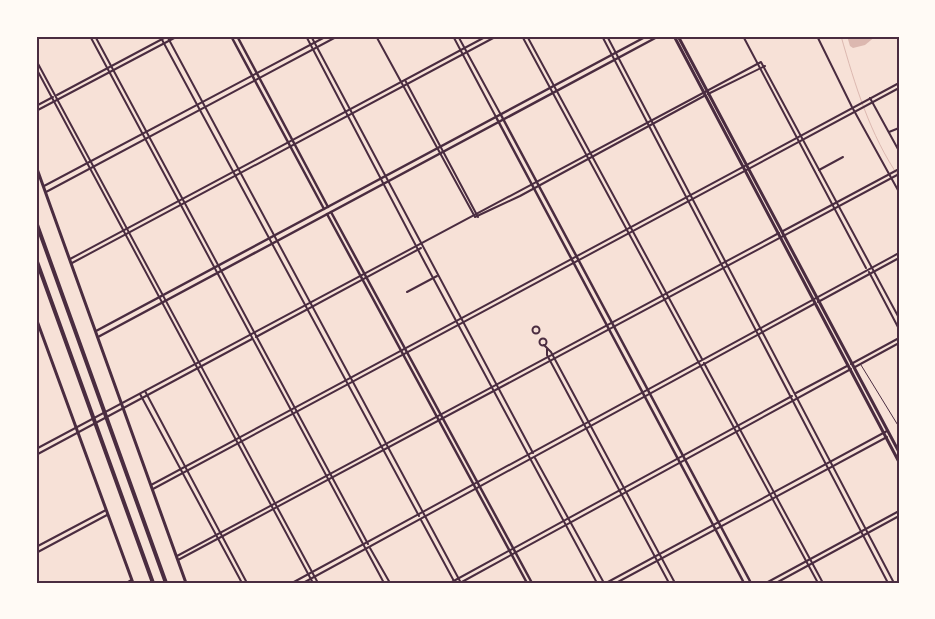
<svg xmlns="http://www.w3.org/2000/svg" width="935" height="619" viewBox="0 0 935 619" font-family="'Fira Sans',sans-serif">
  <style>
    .water { fill: #dcb8b0 }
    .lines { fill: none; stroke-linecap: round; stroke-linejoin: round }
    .stream { stroke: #dcb8b0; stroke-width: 1 }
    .service { stroke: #4a2c40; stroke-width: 1 }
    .minor { stroke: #4a2c40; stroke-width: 2 }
    .tertiary { stroke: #4a2c40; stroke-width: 2.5 }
    .secondary { stroke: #4a2c40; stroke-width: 3 }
    .motorway { stroke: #4a2c40; stroke-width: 4 }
    .neatline { fill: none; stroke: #4a2c40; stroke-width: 2 }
  </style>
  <rect width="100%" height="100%" fill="#f7e1d7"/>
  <path class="water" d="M847,36h29l-11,9 -12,3 -3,-2z"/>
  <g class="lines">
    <path class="stream" d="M841,36c14,49 29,99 58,141"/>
    <path class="service" d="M861,365l38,62"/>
    <g class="minor">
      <path d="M90,36l294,547"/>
      <path d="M95,36l273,508"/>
      <path d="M160,36l259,480"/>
      <path d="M167,36l294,547"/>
      <path d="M306,36l119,227 172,320"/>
      <path d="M311,36l222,417"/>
      <path d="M376,36l99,181 45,-21 184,-100"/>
      <path d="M453,36l43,81"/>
      <path d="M458,36l43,79"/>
      <path d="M522,36l296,547"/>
      <path d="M527,36l175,323"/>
      <path d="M602,36l286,547"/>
      <path d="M607,36l287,547"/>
      <path d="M743,36l123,232"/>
      <path d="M817,36l35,71 47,85"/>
      <path d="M36,60l282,523"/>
      <path d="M36,68l277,515"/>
      <path d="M405,80l73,137"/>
      <path d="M708,94l57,-28"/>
      <path d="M57,95l109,-58"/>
      <path d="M870,98l29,53"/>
      <path d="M36,106l17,-9"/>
      <path d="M36,111l142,-75"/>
      <path d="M889,132l10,-4"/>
      <path d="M819,170l24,-13"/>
      <path d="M44,186l283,-150"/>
      <path d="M46,192l292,-156"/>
      <path d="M783,231l116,-62"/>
      <path d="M70,259l417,-223"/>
      <path d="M72,263l425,-227"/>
      <path d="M869,272l30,57"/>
      <path d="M407,292l30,-16"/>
      <path d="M818,302l81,-44"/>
      <circle cx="536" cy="330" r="3.5"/>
      <path d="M256,337l165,-89"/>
      <circle cx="543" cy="342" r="3.5"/>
      <path d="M544,345l7,7 124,231"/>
      <path d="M547,349v6l122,228"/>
      <path d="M704,363l119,220"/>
      <path d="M851,364l48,-26"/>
      <path d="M855,367l44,-24"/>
      <path d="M145,391l102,192"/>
      <path d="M796,393l51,-27"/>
      <path d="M140,394l102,189"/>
      <path d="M36,449l725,-387 138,256"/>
      <path d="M36,455l216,-116"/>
      <path d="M535,458l69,125"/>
      <path d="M151,485l748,-402"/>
      <path d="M153,489l746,-401"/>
      <path d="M36,502l2,-2"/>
      <path d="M421,520l34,63"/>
      <path d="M36,547l70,-37"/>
      <path d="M370,548l20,35"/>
      <path d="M36,553l71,-38"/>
      <path d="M177,556l602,-323"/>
      <path d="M178,560l721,-386"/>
      <path d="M126,583l5,-3"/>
      <path d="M292,583l607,-330"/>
      <path d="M303,583l511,-279"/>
      <path d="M450,583l342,-187"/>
      <path d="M460,583l391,-214"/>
      <path d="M606,583l281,-152"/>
      <path d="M616,583l271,-146"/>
      <path d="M766,583l133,-72"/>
      <path d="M776,583l123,-67"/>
    </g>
    <g class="tertiary">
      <path d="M231,36l93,173"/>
      <path d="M237,36l91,171"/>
      <path d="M501,115l250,468"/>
      <path d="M496,117l248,466"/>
      <path d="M331,212l201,371"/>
      <path d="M327,214l200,369"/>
      <path d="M96,331l551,-295"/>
      <path d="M98,337l561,-301"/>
    </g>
    <g class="secondary">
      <path d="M674,36l225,426"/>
      <path d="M678,36l221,416"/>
      <path d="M36,166l150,417"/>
      <path d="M36,318l97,265"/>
    </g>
    <g class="motorway">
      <path d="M36,222l130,361"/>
      <path d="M36,259l117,324"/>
    </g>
  </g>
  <rect width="935" height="619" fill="none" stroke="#fffaf5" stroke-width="75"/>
  <rect x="38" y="38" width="860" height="544" class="neatline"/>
</svg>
